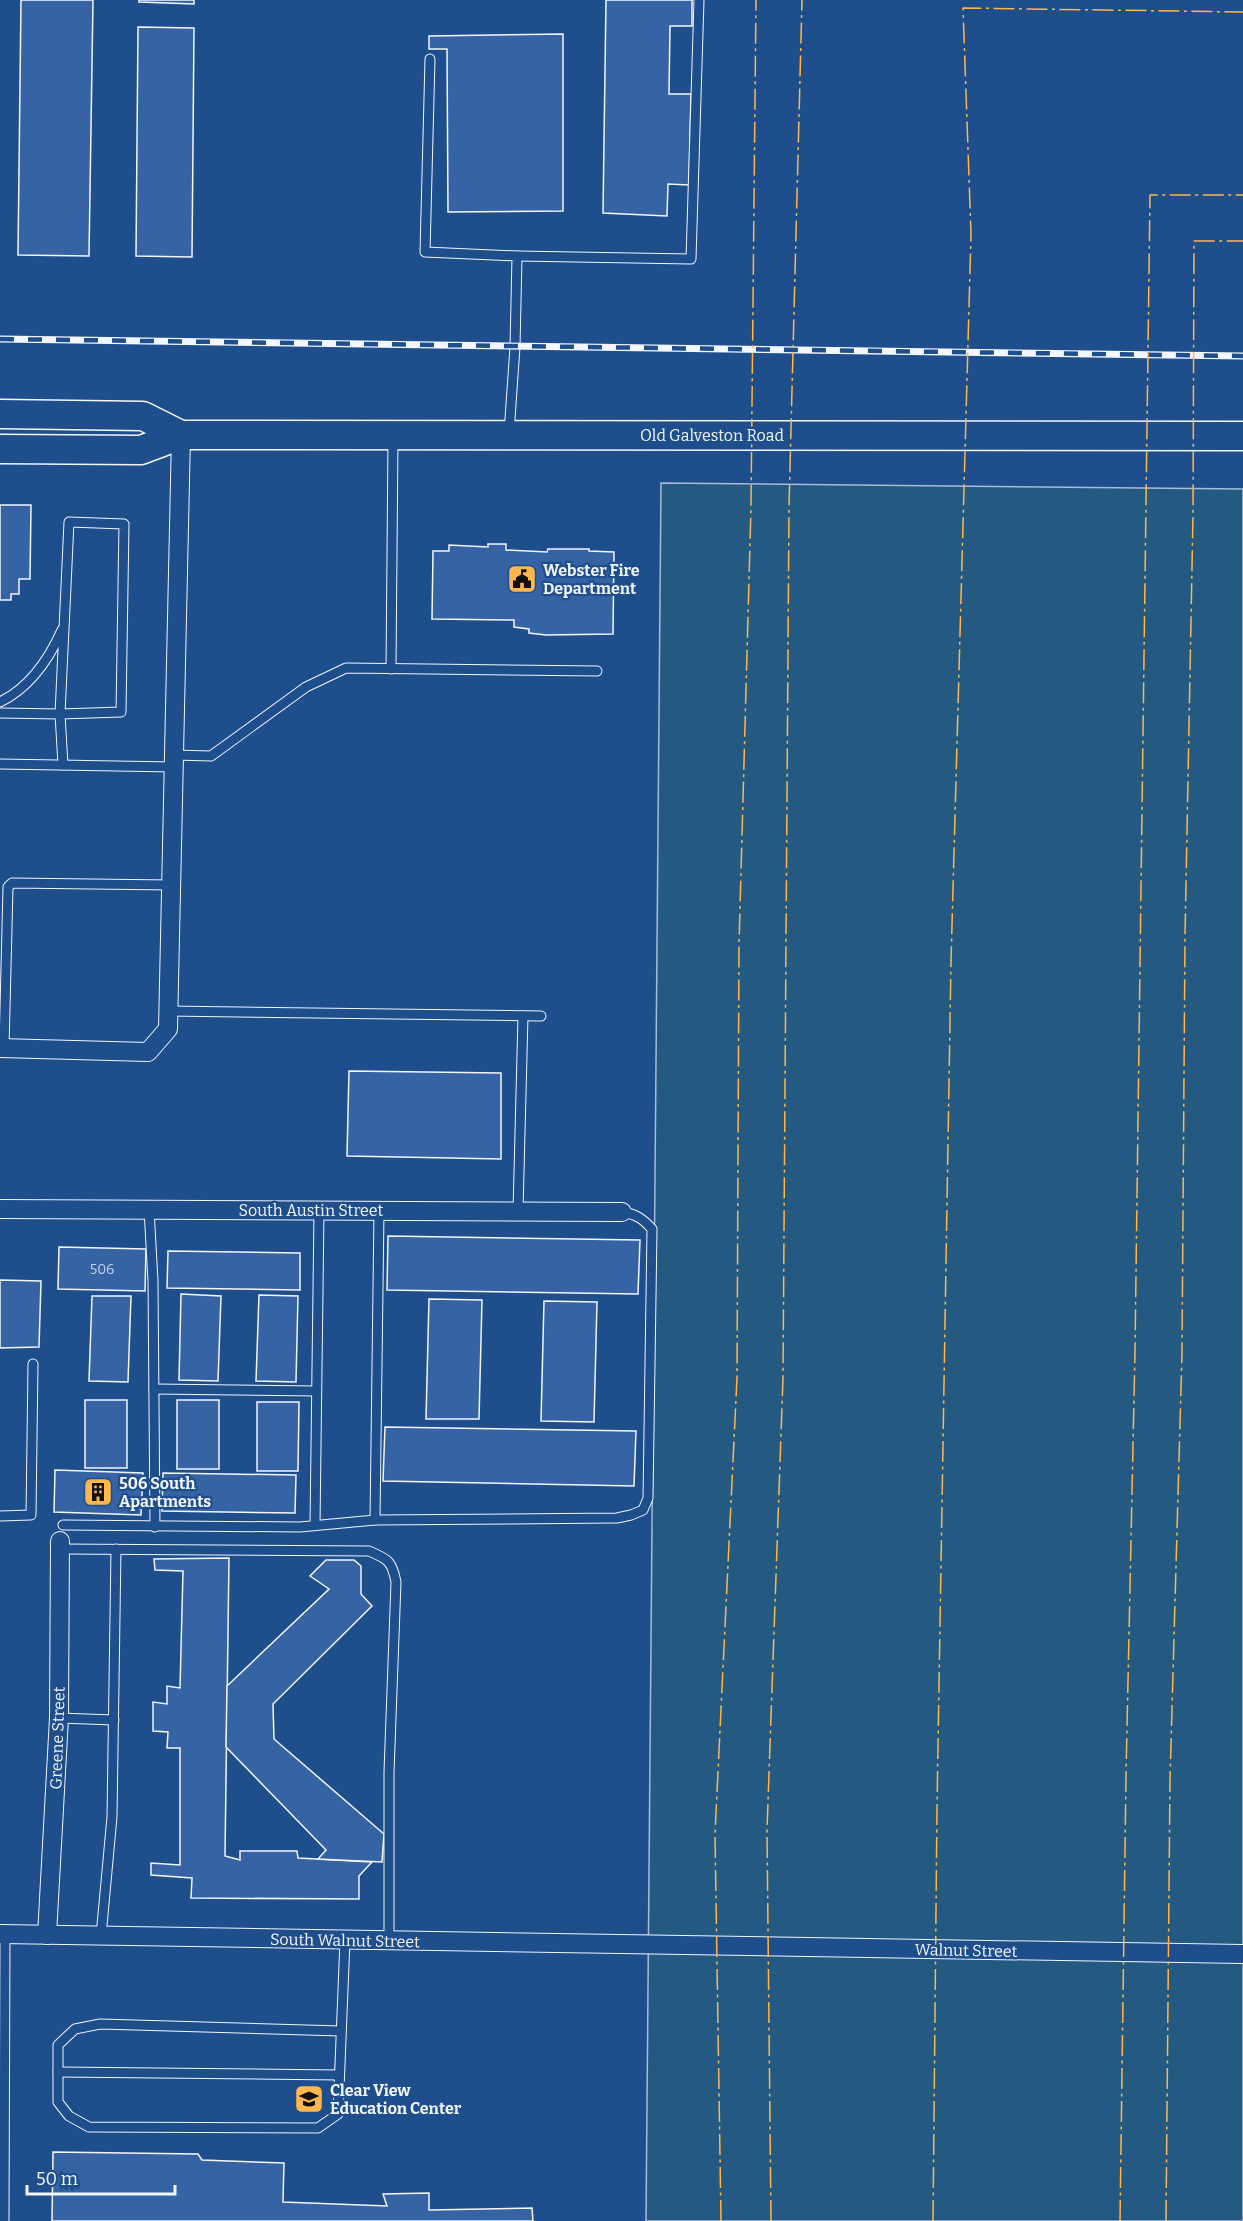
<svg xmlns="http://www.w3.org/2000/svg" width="1243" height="2221" viewBox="0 0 1243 2221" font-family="Bitter,serif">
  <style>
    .green { fill: #245a82; stroke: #a8bbd7; stroke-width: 1.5 }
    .building { fill: #3563a3; stroke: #f2f6ff; stroke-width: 1.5 }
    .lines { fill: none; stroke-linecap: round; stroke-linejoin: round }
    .lane-casing { stroke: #f2f6ff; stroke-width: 11 }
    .street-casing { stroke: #f2f6ff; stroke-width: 20 }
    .primary-casing { stroke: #f2f6ff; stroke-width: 31 }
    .lane { stroke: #1f4e8c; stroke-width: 9 }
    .street { stroke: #1f4e8c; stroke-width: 18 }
    .primary { stroke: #1f4e8c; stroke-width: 28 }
    .rail-casing { stroke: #f2f6ff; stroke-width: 7 }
    .rail { stroke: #1f4e8c; stroke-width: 4.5; stroke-dasharray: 14; stroke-linecap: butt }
    .power { stroke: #ffb74d; stroke-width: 1.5; stroke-dasharray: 21 4.5 3 4.5; stroke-linecap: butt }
    .labels { text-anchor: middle; stroke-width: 4.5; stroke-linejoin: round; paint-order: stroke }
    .number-label { font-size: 14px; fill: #c3d1e8 }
    .street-label { font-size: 16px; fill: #f2f6ff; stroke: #1f4e8c }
    .poi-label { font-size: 16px; font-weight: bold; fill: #f2f6ff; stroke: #1f4e8c; text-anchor: start }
  </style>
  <rect width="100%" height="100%" fill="#1f4e8c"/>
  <path class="green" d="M661,483l582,6v1732h-597z"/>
  <g class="building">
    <path d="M21,0h72l-4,256 -71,-1z"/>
    <path d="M139,0h55v4l-55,-2z"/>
    <path d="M606,0h86v26h-22l-1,68h22l-2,91 -21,-1 -1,32 -64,-3z"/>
    <path d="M138,27l56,1 -2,229 -56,-1z"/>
    <path d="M563,34v177l-115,1 -1,-163h-18v-13z"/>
    <path d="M0,505h31l-1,74h-11v15h-8v6h-11z"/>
    <path d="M488,544h18v6l41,2 1,-3h41v2l25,1 -1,82 -67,1 -17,-2v-4l-15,-2v-7l-82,-1 1,-68h16v-6l39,2z"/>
    <path d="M349,1071l152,2v86l-154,-3z"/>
    <path d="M388,1236l252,4 -2,54 -251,-4z"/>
    <path d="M59,1247l87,2 -1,42 -87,-2z"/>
    <path d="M168,1251l132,2v37l-133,-2z"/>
    <path d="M0,1280l41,1 -2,66 -39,1z"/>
    <path d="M181,1294l40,2 -3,85 -39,-1z"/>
    <path d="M259,1295l39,1 -2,86 -40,-1z"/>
    <path d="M92,1296h39l-3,86 -39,-1z"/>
    <path d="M429,1299l53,1 -3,119h-53z"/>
    <path d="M544,1301l53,1 -3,120 -53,-1z"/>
    <rect x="85" y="1400" width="42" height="68"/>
    <rect x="177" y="1400" width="42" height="69"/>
    <path d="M257,1402h42l-1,69h-41z"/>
    <path d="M385,1427l251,4 -2,55 -251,-5z"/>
    <path d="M55,1470l88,3 -2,42 -87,-3z"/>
    <path d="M163,1473l133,2 -1,38 -133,-2z"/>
    <path d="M229,1558l-4,298 15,4v-9h57l1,7 74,4 -13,14v23l-168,-1 1,-20 -41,-3v-12l29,2v-117h-13l1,-16 -15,-1v-29l14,2v-18l13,2 3,-117 -28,-1 -1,-11z"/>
    <path d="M326,1560h28l7,6v28l11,12 -99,98 1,35 110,95 -2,28 -64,-3 8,-9 -100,-103 1,-61 102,-97 -19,-13z"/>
    <path d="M53,2152l145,2 4,6 82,3 -1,39 104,4 -4,-12 46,-1v17l103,-2 1,13h-481z"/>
  </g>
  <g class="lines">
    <g class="lane-casing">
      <g id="lane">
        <path d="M430,59l-5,193 92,4 -2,91 -6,86"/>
        <path d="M517,256l174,3 8,-259"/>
        <path d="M69,522l55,2 -3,188 -61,2z"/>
        <path d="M391,669l2,-231"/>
        <path d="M0,702c29,-14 49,-43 62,-72"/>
        <path d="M0,713l60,1 3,51"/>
        <path d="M174,755l37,1 95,-69 40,-19 251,3"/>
        <path d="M0,764l174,3"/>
        <path d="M168,1011l373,5"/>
        <path d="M4,1048l4,-161 4,-4 159,2"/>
        <path d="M149,1209l4,72 2,246"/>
        <path d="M379,1211l-4,309 242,-2 14,-3 12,-5 5,-12 4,-269c-9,-10 -16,-15 -30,-17"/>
        <path d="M518,1211l5,-195"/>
        <path d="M154,1389l162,2"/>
        <path d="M0,1516l31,-1 2,-151"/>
        <path d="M63,1525l237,2 75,-7"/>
        <path d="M315,1525l4,-314"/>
        <path d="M60,1549l309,2c19,8 23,10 27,31l-7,190v169"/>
        <path d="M59,1718l55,2"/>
        <path d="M101,1936l11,-119 4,-268"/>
        <path d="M341,2031l-241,-7 -25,5 -17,16v57l11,14 20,11 229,1 20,-14 7,-174"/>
        <path d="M58,2072l281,3"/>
        <path d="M4,2221l1,-287"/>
      </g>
    </g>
    <g class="street-casing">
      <g id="street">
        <path d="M0,1048l148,4 20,-23 13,-594"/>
        <path d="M0,1209l622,3"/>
        <path d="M0,1934l1243,20"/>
        <path d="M47,1935l12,-217 1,-177"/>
      </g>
    </g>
    <g class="primary-casing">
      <g id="primary">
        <path d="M0,414l143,2 38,19"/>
        <path d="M0,449l141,1 40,-15 1062,1"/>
      </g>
    </g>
    <use href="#lane" class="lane"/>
    <use href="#street" class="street"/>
    <use href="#primary" class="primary"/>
    <g class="rail-casing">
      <path id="rail" d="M0,339l1243,17"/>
    </g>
    <use href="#rail" class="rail"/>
    <g class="power">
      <path d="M721,2221l-6,-387 22,-456 2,-433 12,-438 5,-507"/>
      <path d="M771,2221l-4,-391 16,-452 6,-871 13,-507"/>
      <path d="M933,2221l4,-414 14,-845 20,-728 -8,-226 280,4"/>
      <path d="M1120,2221l6,-445 9,-425 15,-1156h93"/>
      <path d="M1166,2221l4,-441 12,-427 3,-416 8,-422 1,-274h49"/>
    </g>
  </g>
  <defs>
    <g id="civic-square" transform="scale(1.5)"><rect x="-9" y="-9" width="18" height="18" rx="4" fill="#ffb74d" stroke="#1f4e8c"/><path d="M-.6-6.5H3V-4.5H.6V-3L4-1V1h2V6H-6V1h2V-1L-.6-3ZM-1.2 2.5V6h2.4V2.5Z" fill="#111"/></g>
    <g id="building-square" transform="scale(1.5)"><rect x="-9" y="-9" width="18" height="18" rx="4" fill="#ffb74d" stroke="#1f4e8c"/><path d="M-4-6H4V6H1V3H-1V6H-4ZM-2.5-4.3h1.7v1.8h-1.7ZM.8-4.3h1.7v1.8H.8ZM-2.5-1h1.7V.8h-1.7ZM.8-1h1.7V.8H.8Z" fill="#111"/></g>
    <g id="school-square" transform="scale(1.5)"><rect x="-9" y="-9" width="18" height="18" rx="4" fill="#ffb74d" stroke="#1f4e8c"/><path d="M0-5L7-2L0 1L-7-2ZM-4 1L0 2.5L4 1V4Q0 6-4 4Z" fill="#111"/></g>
  </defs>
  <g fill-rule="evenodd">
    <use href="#civic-square" x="522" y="579"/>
    <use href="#building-square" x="98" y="1492"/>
    <use href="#school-square" x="309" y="2099"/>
  </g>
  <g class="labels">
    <g class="number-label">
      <text x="102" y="1274">506</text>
    </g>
    <g class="street-label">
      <text x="712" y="441">Old Galveston Road</text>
      <text x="311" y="1216">South Austin Street</text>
      <text transform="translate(57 1738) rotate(-88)" y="6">Greene Street</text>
      <text transform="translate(345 1940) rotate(1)" y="6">South Walnut Street</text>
      <text transform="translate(966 1950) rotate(1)" y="6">Walnut Street</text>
    </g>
    <g class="poi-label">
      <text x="543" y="576">Webster Fire<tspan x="543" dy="18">Department</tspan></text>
      <text x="119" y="1489">506 South<tspan x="119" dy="18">Apartments</tspan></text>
      <text x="330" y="2096">Clear View<tspan x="330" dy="18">Education Center</tspan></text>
    </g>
  </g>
  <path d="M27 2185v9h148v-9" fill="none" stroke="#f2f6ff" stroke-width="3"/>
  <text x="36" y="2185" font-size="18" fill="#f2f6ff" stroke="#1f4e8c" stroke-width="4.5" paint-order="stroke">50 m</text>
</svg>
